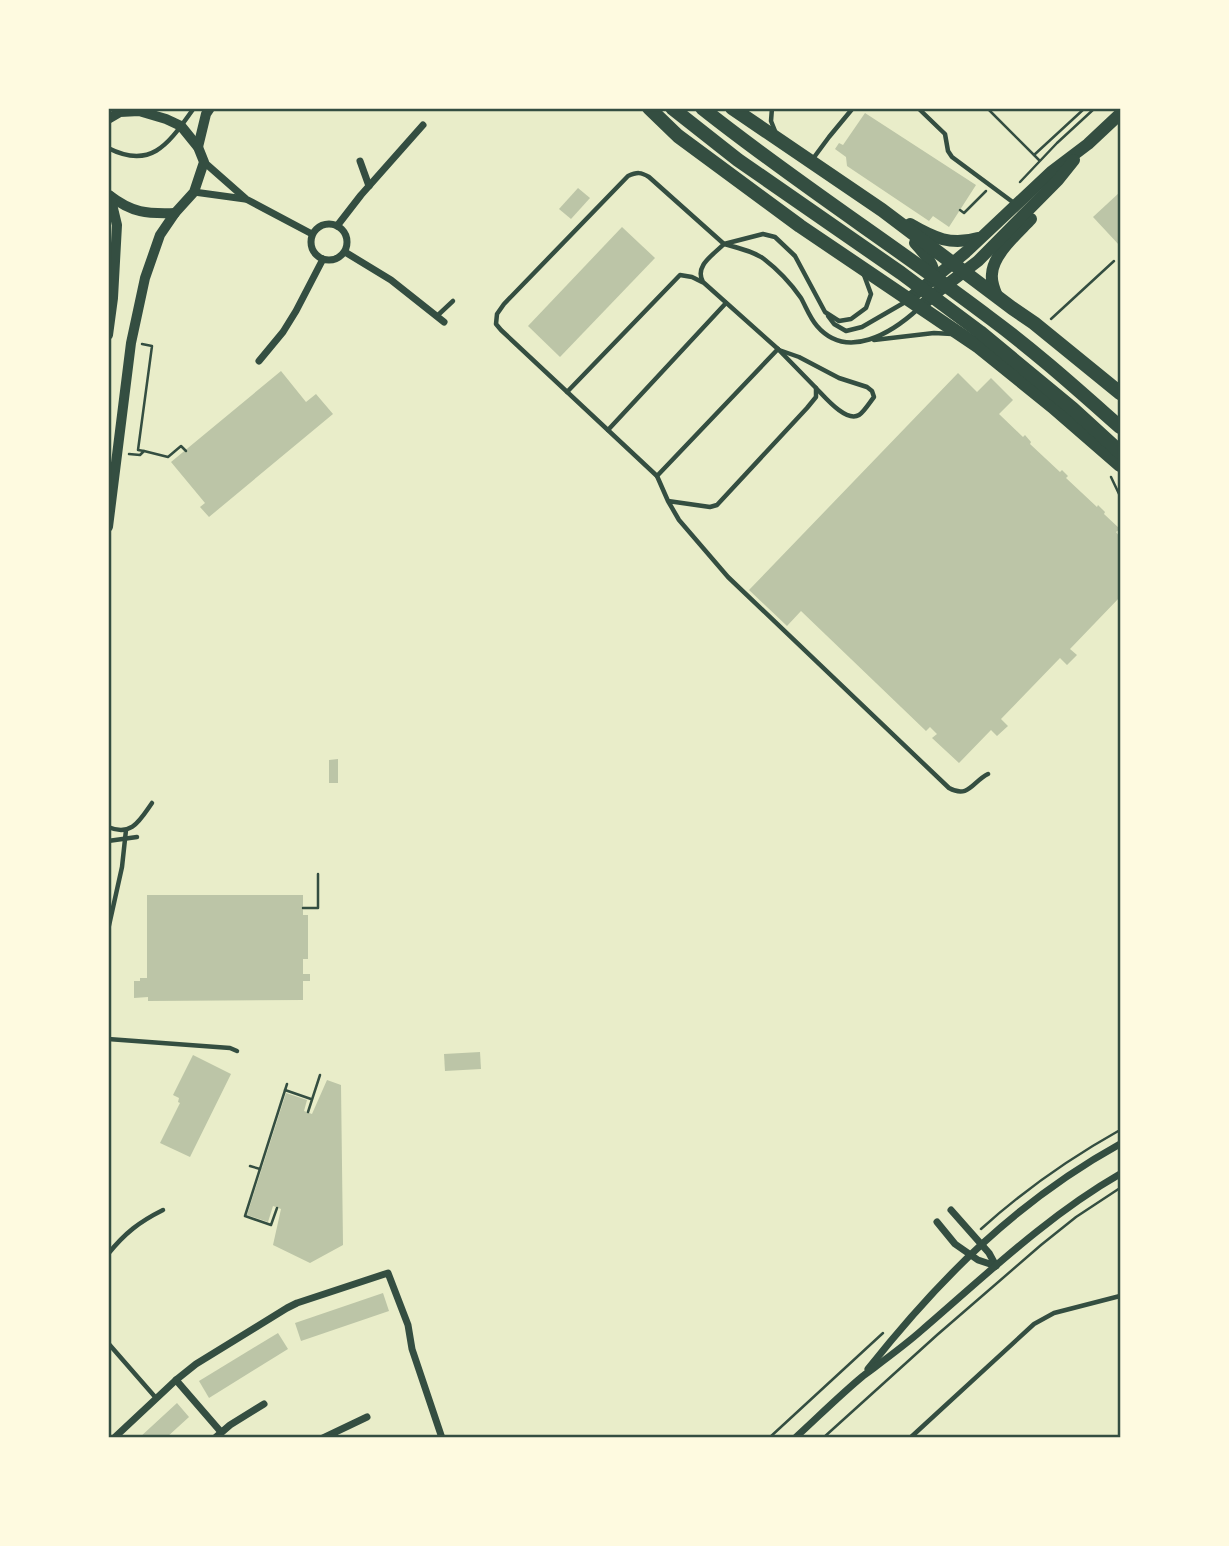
<svg xmlns="http://www.w3.org/2000/svg" width="1229" height="1546" viewBox="0 0 1229 1546" font-family="'Space Grotesk',sans-serif">
  <style>
    .building { fill: #bcc5a7 }
    .lines { fill: none; stroke-linecap: round; stroke-linejoin: round }
    .path { stroke: #344e41; stroke-width: 2.5 }
    .service { stroke: #344e41; stroke-width: 4.5 }
    .minor { stroke: #344e41; stroke-width: 7 }
    .tertiary { stroke: #344e41; stroke-width: 10 }
    .secondary { stroke: #344e41; stroke-width: 12 }
    .primary { stroke: #344e41; stroke-width: 14 }
    .neatline { fill: none; stroke: #344e41; stroke-width: 2.5 }
  </style>
  <rect width="100%" height="100%" fill="#e9edc9"/>
  <g class="building">
    <path d="M865,113l111,72 -27,42 -16,-11 -4,5 -82,-55 -1,-9 -11,-8 4,-6 4,2z"/>
    <path d="M578,188l12,10 -19,21 -12,-10z"/>
    <path d="M1120,192v54l-27,-29z"/>
    <path d="M622,227l33,31 -95,99 -32,-31z"/>
    <path d="M281,371l25,31 10,-8 17,20 -124,103 -9,-10 5,-4 -34,-41z"/>
    <path d="M958,373l19,19 14,-14 22,22 -14,14 24,23 2,-2 6,7 -1,2 30,28 2,-2 6,6 -2,2 31,29 1,-2 7,7 -1,2 16,15 -4,3 4,5v60l-50,52 7,6 -10,10 -7,-7 -59,61 7,7 -11,10 -6,-6 -32,33 -27,-25 5,-4 -7,-7 -4,4 -125,-120 -14,15 -38,-36z"/>
    <path d="M338,759v24h-9v-23z"/>
    <path d="M147,895h156v20h5v44h-5v15h7v7h-7v19l-155,1v-4l-14,1v-17h6v-3h7z"/>
    <path d="M480,1052l1,17 -36,2 -1,-17z"/>
    <path d="M193,1055l38,19 -41,83 -30,-14 20,-40 -2,-1 1,-4 -6,-3z"/>
    <path d="M327,1080l14,5 2,160 -33,18 -37,-18 8,-36 -8,-3 -5,16 -21,-7 39,-122 21,7 -3,11 8,3z"/>
    <path d="M383,1293l6,18 -88,30 -6,-18z"/>
    <path d="M278,1333l10,16 -79,49 -10,-17z"/>
    <path d="M177,1403l12,14 -11,10 -12,11h-27z"/>
  </g>
  <g class="lines">
    <g class="path">
      <path d="M987,108l52,52"/>
      <path d="M1034,155l51,-47"/>
      <path d="M1020,182l37,-39 38,-35"/>
      <path d="M960,210l4,3 22,-22"/>
      <path d="M1051,319l63,-58"/>
      <path d="M142,344l10,2 -14,104 6,1"/>
      <path d="M129,454l11,1 4,-4 24,6 13,-11 5,5"/>
      <path d="M1111,477l9,19"/>
      <path d="M303,908h15v-34"/>
      <path d="M285,1090l26,9"/>
      <path d="M308,1112l12,-37"/>
      <path d="M250,1166l10,3"/>
      <path d="M277,1208l-6,17 -26,-9 42,-132"/>
      <path d="M981,1229c43,-39 89,-71 139,-99"/>
      <path d="M769,1438l114,-105"/>
      <path d="M823,1438l114,-103 104,-90 35,-28 44,-29"/>
    </g>
    <g class="service">
      <path d="M772,108l-1,13 4,10"/>
      <path d="M918,108l27,26 3,17 4,6 62,46"/>
      <path d="M108,148c45,23 62,-7 86,-40"/>
      <path d="M812,160l17,-23 24,-29"/>
      <path d="M864,275l7,19 -5,14 -15,11 -12,2 -14,-9 -30,-56 -20,-19 -12,-3 -39,10c14,4 29,7 40,15 13,10 28,26 37,39 5,9 9,20 16,28 30,35 75,7 102,-18"/>
      <path d="M437,316l16,-15"/>
      <path d="M828,316l6,8 12,7 16,-4 45,-26"/>
      <path d="M874,340l60,-7 18,1"/>
      <path d="M779,350l20,7 40,21 28,9 5,4 2,6c-4,5 -10,15 -15,18 -13,8 -35,-19 -43,-27"/>
      <path d="M567,392l113,-117 12,2 10,5"/>
      <path d="M608,430l118,-127"/>
      <path d="M657,476l121,-127"/>
      <path d="M668,501l42,6 7,-2 90,-97 9,-11v-9l-38,-39 -75,-67c-9,-16 10,-27 21,-38l-75,-67c-8,-5 -12,-5 -21,-1l-124,128 -7,10 -1,10 5,6 156,146 11,25 11,19 49,57 221,211c20,11 24,-7 39,-14"/>
      <path d="M108,827c24,10 32,-7 44,-24"/>
      <path d="M108,841l29,-4"/>
      <path d="M108,930l14,-63 4,-37"/>
      <path d="M108,1039l122,9 7,3"/>
      <path d="M108,1254c17,-21 31,-32 55,-44"/>
      <path d="M108,1343l48,55"/>
      <path d="M910,1438l124,-114 20,-11 66,-17"/>
    </g>
    <g class="minor">
      <path d="M360,161l9,25"/>
      <path d="M204,162l42,37 66,35"/>
      <path d="M194,192l51,7"/>
      <circle cx="329" cy="242" r="18"/>
      <path d="M337,226l24,-31 62,-70"/>
      <path d="M345,252l46,28 53,42"/>
      <path d="M259,361l24,-29 13,-21 27,-52"/>
      <path d="M951,1210l38,43 7,13"/>
      <path d="M937,1222l18,22 23,16 18,6"/>
      <path d="M868,1369c73,-92 149,-168 252,-225"/>
      <path d="M176,1380l45,52"/>
      <path d="M114,1438l62,-58 20,-16 91,-56 10,-5 91,-30 20,52 4,24 30,89"/>
      <path d="M215,1438l15,-13 34,-21"/>
      <path d="M323,1438l44,-21"/>
      <path d="M795,1438c23,-21 45,-43 68,-62 20,-15 41,-30 59,-46 64,-55 125,-114 198,-156"/>
    </g>
    <g class="tertiary">
      <path d="M108,119l12,-7 19,-1 27,8 15,7 17,21 6,15 -10,30 -19,21 -15,22 -15,43 -14,65 -23,184"/>
      <path d="M198,147l8,-33 4,-6"/>
      <path d="M109,195c23,18 38,19 66,18"/>
      <path d="M108,335l5,-37 4,-73 -7,-29"/>
    </g>
    <g class="secondary">
      <path d="M910,224c24,14 41,22 68,14"/>
      <path d="M915,243c11,12 20,22 20,38"/>
      <path d="M997,296c-3,-7 -6,-14 -5,-22 1,-20 26,-41 39,-55"/>
      <path d="M909,299l57,-47 85,-80 37,-28 32,-30"/>
      <path d="M920,307l16,-14 42,-32 80,-81 16,-20"/>
    </g>
    <g class="primary">
      <path d="M649,108l29,28 122,90 179,121 73,59 68,59"/>
      <path d="M672,108l66,52 163,113 79,59 93,77 47,43"/>
      <path d="M702,108c93,74 193,138 288,210 46,34 88,72 130,109"/>
      <path d="M732,108l150,102 130,98 22,15 86,70"/>
    </g>
  </g>
  <rect width="1229" height="1546" fill="none" stroke="#fefae0" stroke-width="220"/>
  <rect x="110" y="110" width="1009" height="1326" class="neatline"/>
</svg>
